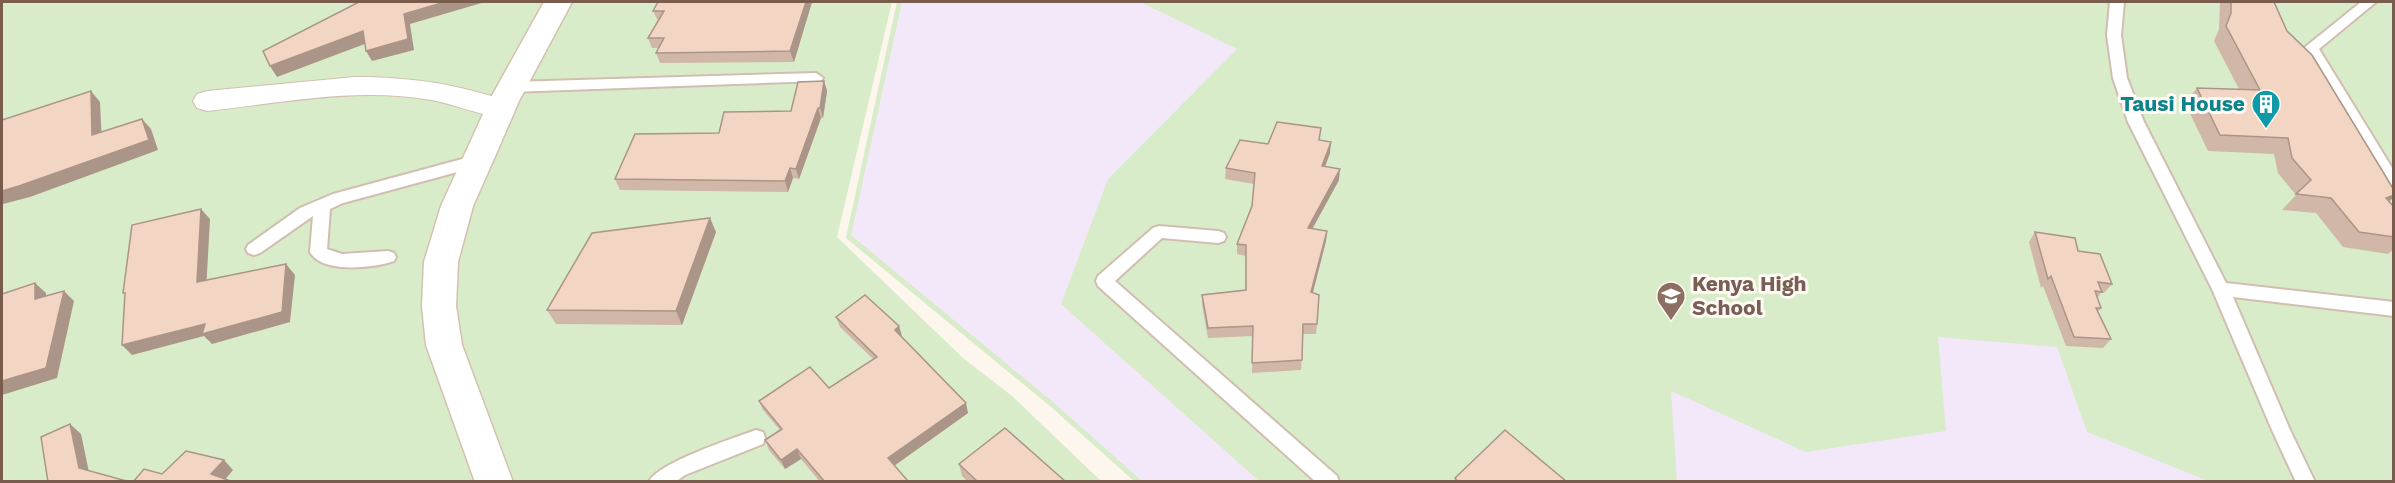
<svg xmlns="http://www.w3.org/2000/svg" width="2395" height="483" viewBox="0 0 2395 483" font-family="'Work Sans',sans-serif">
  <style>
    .education { fill: #f3e8fa }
    .green { fill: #d8ecc9 }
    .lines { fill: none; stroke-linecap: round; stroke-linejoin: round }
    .lane-casing { stroke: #d1beb0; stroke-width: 4 }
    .street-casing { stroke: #d1beb0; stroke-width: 2 }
    .secondary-casing { stroke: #d6c0b0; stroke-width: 3 }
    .lane { fill: #fff; fill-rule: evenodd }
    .street { fill: #fff; fill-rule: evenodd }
    .secondary { fill: #fff; fill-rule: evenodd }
    .wall { fill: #d1b7a8 }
    .shaded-wall { fill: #aa9588 }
    .building { fill: #f3d5c3; stroke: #aa9588; stroke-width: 1.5 }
    .labels { text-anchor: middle; stroke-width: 6; stroke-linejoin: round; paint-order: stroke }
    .culture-label { font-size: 21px; font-weight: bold; fill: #0d838f; stroke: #fffaf3; text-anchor: end }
    .education-label { font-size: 21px; font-weight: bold; fill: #785e54; stroke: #fffaf3; text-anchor: start }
  </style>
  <rect width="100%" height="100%" fill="#fdf6ec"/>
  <path class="education" d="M897,2h1496v479h-1259l-84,-75 -204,-168z"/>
  <g class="green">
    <path d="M2,2h890l-55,235 126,121 49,38 89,85h-1099z"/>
    <path d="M897,2h5l-51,233 203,168 88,78h-8l-84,-75 -204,-168z"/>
    <path d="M1140,2h1253v479h-185l-121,-49 -30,-85 -119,-10 8,94 -140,21 -135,-61 6,90h-418l-198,-177 47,-125 129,-130z"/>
  </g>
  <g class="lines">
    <g class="lane-casing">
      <g id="lane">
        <path d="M2110,2h14l-3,33 6,43 17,44 82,161 168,19v14l-161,-19 57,133 25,52h-19l-24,-52 -60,-141 -84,-167 -15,-44 -6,-43z"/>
        <path d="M2361,2h15l-57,47 75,122v20l-6,-2 -84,-141z"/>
        <path d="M816,73l7,5 -2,3 -310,11 -7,-5 7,-5z"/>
        <path d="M477,155l6,2 2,4 -2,4 -140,38 -13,6 -3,40 15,5 46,-3 6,2 2,4 -2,4c-20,7 -72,13 -84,-9l3,-36 -53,37 -6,2 -6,-2 -2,-4 2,-4 52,-37 33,-14z"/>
        <path d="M1159,226l59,5 6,2 2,4 -2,4 -6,2 -56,-5 -47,43 222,195 2,6h-23l-218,-196 -2,-5 2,-5 55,-48z"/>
        <path d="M756,430l7,2 2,6 -2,6 -78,31 -10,7h-26c8,-19 85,-44 107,-52z"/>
      </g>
    </g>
    <g class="street-casing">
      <path id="street" d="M355,77c57,0 102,7 155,25l4,7 -4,7c-17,5 -58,-13 -79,-16 -73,-13 -151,3 -224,11l-10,-3 -4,-7 4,-7 10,-3z"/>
    </g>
    <g class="secondary-casing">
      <path id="secondary" d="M544,2h28l-53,99 -26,60 -20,45 -15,56 -2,44 6,39 51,137h-38l-49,-137 -4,-39 2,-44 17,-56 48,-105z"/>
    </g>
    <use href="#lane" class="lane"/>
    <use href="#street" class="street"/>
    <use href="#secondary" class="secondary"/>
  </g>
  <g class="wall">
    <path d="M812,2l-18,60 -134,1 -4,-10 2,-5h-6l-4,-10 10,-17 -5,-10z"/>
    <path d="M2220,2h54l13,29 107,159v7l-5,4 5,6v42l-6,5 -45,-7 -27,-34 -34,-3 14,-15 -18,-22 -4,-19 -66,-3 -23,-48 12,-15 42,1 -25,-48 5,-12z"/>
    <path d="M824,81l3,10 -4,27h-2l-22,61 -6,-1 -5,14 -168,-2 -5,-11 104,-46 72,-22z"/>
    <path d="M1320,140l10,13 -5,14 14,13 -26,48 14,3 -1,10 -13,52 4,31 -1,10h-13l-2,36 -49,3 1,-37 -45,2 -6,-33v-10l43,-5 1,-34 -9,-2v-10l15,-38 2,-22 -29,-5 1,-11 42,-24z"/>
    <path d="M716,232l-34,93 -126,-1 -9,-14z"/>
    <path d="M2035,232l43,19 34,33 -8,9h-3l-4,5 4,10 -3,4 13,27 -8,9 -37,-2 -23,-60 -2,2 -12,-46z"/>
    <path d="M836,317l66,19 -1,1 67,76 -74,53 14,16h-88l-19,-23 -16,10 -16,-19 -4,-10 15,-10 -17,-20 -4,-9 70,-13 44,-29 -33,-32z"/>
    <path d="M959,464l107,18h-98l-6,-6z"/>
  </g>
  <g class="shaded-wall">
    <path d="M445,2h40l-75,22 4,26 -42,11 -6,-10 38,-37z"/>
    <path d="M806,2h6l-18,60 -4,-11z"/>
    <path d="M363,31l7,11 -93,35 -7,-11z"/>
    <path d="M824,81l3,10 -4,27 -3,-10z"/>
    <path d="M91,91l9,11 2,43 -10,-10z"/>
    <path d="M818,108l3,10 -22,61 -3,-10z"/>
    <path d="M142,119l9,10 7,21 -128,47 -27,7 -1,-2v-11z"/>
    <path d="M1331,142l-1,11 -9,24 1,-11z"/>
    <path d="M790,168l3,10 -5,14 -3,-11z"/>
    <path d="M1340,169l-1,11 -32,58 1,-10z"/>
    <path d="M2394,195v2l-14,13 6,-12z"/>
    <path d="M201,209l9,10 -4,73 -9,-10z"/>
    <path d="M710,218l6,14 -34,93 -6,-14z"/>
    <path d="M1327,231l-1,10 -16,62 1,-11z"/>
    <path d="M286,264l9,11 -5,47 -78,22 -8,-8 -72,19 -10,-10z"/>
    <path d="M35,283l11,10v16l-11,-10z"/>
    <path d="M64,291l10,10 -17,77 -55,17v-14z"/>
    <path d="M899,326l3,10 -4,4 -3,-10z"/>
    <path d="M966,403l2,10 -77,55 -3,-10z"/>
    <path d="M70,424l11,10 9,43 -11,-9z"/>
    <path d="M797,449l4,10 -16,10 -4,-9z"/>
    <path d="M224,460l9,10 -10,12 -12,-8z"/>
  </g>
  <g class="building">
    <path d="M359,2h86l-41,12 4,25 -42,12 -3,-20 -93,35 -7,-15z"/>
    <path d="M658,2h148l-16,49 -134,2 8,-15h-16l16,-27h-11z"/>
    <path d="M2231,2h43l13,29 25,24 82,135v5l-8,3 8,9v30l-35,-5 -28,-34 -35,-4 15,-14 -19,-22 -4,-20 -68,-3 -23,-47 63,2 -34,-64 5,-13z"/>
    <path d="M824,81l-4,27h-2l-22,61 -6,-1 -5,13 -170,-2 20,-45 84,-1 5,-21 67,-1 7,-29z"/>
    <path d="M91,91l1,44 50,-16 7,21 -130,46 -17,5v-71z"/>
    <path d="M1277,122l44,6 -2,12 12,2 -9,24 18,3 -32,59 19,3 -16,61 8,3 -2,29h-14l-1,36 -50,3 1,-37 -45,2 -6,-33 44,-5v-45l-9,-1 15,-38 3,-33 -29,-5 14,-28 28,4z"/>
    <path d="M201,209l-4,73 89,-18 -4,48 -80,22 3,-10 -83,21 3,-52h-2l9,-68z"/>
    <path d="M710,218l-34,93 -129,-1 45,-77z"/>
    <path d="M2035,232l40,6 3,13 22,3 12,30 -14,-2 4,10 -7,-1 6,17h-5l15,31 -37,-2 -23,-61 -3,3z"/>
    <path d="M35,283v16l29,-8 -18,77 -44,13v-87z"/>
    <path d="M865,295l34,31 -4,4 71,73 -78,55 19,22 -2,2h-80l-28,-33 -16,11 -16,-20 17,-11 -23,-28 51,-34 19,21 48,-31 -41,-40z"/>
    <path d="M70,424l9,44 51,14h-82l-7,-45z"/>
    <path d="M1005,428l61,54h-88l-19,-18z"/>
    <path d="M1505,430l62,52h-109l-3,-4z"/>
    <path d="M186,451l38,9 -13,14 22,8h-100l11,-13 18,5z"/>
  </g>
  <defs>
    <g id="building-pin" transform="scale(1.5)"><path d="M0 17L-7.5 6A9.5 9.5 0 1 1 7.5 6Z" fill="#0f9aa8" stroke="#fffaf3"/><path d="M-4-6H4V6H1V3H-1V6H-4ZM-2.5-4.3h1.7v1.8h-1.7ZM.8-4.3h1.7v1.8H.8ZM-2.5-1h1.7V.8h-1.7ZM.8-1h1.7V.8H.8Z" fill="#fff"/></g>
    <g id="school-pin" transform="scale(1.5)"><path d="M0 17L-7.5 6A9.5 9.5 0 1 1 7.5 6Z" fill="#8d6e63" stroke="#fffaf3"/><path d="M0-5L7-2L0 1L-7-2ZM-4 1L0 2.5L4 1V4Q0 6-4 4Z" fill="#fff"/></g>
  </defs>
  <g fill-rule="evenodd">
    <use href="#building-pin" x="2266" y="104"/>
    <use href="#school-pin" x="1671" y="296"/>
  </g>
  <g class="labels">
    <g class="culture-label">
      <text x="2245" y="111">Tausi House</text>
    </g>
    <g class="education-label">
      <text x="1692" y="291">Kenya High<tspan x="1692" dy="24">School</tspan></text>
    </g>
  </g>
  <rect width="2395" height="483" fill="none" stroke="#7a5c4d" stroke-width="6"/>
</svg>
